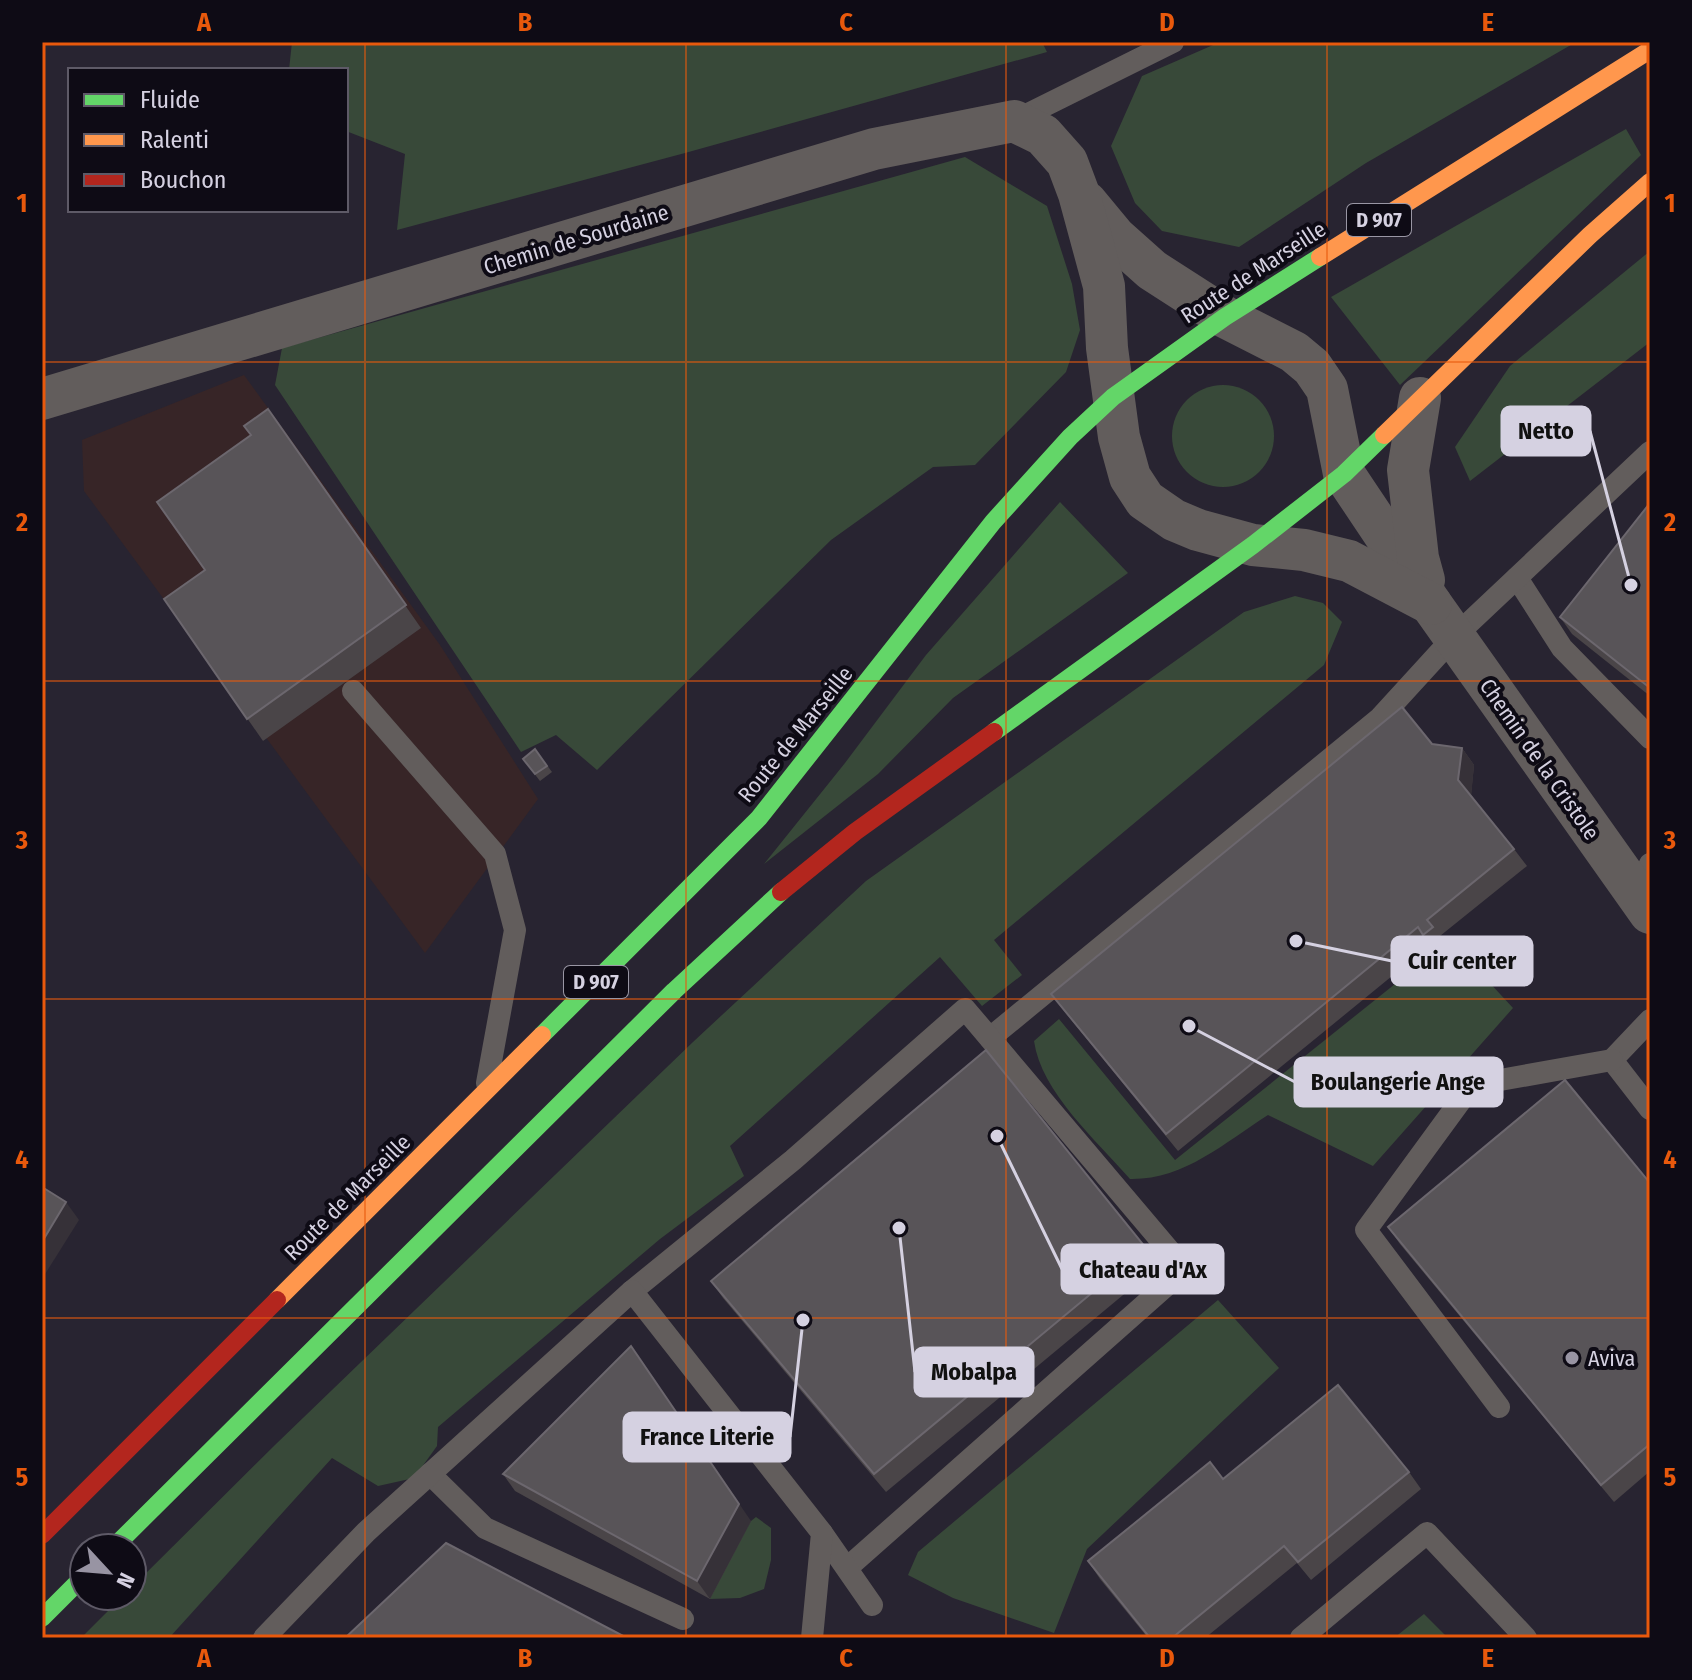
<svg xmlns="http://www.w3.org/2000/svg" width="1692" height="1680" viewBox="0 0 1692 1680" font-family="'Fira Sans Condensed',sans-serif">
  <style>
    .industrial { fill: #372527 }
    .green { fill: #384939 }
    .lines { fill: none; stroke-linecap: round; stroke-linejoin: round }
    .lane { stroke: #625d5c; stroke-width: 22 }
    .street { stroke: #625d5c; stroke-width: 42 }
    .fast { stroke: #63d668; stroke-width: 18 }
    .slow { stroke: #ff974d; stroke-width: 18 }
    .jam { stroke: #b3261e; stroke-width: 18 }
    .wall { fill: #4a4548 }
    .shaded-wall { fill: #363138 }
    .building { fill: #585458; stroke: #6c676e; stroke-width: 2 }
    .grid { fill: none; stroke: #e8590c; stroke-width: 2; stroke-opacity: 0.55 }
    .poi-dot { fill: #9894a3; stroke: #0e0b15; stroke-width: 3 }
    .labels { text-anchor: middle; stroke-width: 8; stroke-linejoin: round; paint-order: stroke }
    .shield { fill: #0e0b15; stroke: #9996a4; stroke-width: 2 }
    .shield-label { font-size: 20px; font-weight: bold; fill: #d5d1e1 }
    .street-label { font-size: 22px; fill: #d5d1e1; stroke: #0e0b15 }
    .poi-label { font-size: 22px; fill: #d5d1e1; stroke: #0e0b15; text-anchor: start }
    .leader { fill: none; stroke: #d5d1e1; stroke-width: 3 }
    .callout-dot { fill: #d5d1e1; stroke: #0e0b15; stroke-width: 3 }
    .callout { fill: #d5d1e1; stroke: #d5d1e1; stroke-width: 3 }
    .callout-label { font-size: 24px; text-anchor: middle; font-weight: bold; fill: #111 }
    .neatline { fill: none; stroke: #e8590c; stroke-width: 3 }
    .grid-label { font-size: 26px; text-anchor: middle; font-weight: bold; fill: #e8590c }
  </style>
  <rect width="100%" height="100%" fill="#282431"/>
  <path class="industrial" d="M244,375l196,270 98,154 -113,154 -341,-462 -2,-51z"/>
  <g class="green">
    <path d="M292,42h750l5,10 -362,101 -288,77 8,-76 -59,-23v-61h-57z"/>
    <path d="M1220,42h356l-210,121 -127,84 -77,-16 -27,-28 -24,-57 31,-70z"/>
    <path d="M1626,129l15,26 -241,230 -69,-88z"/>
    <path d="M965,157l82,49 25,78 8,46 -14,42 -91,93 -42,2 -102,73 -234,230 -41,-35 -35,17 -246,-367 7,-37z"/>
    <path d="M1650,251v91l-180,139 -15,-34 55,-81z"/>
    <circle cx="1223" cy="436" r="51"/>
    <path d="M1060,502l68,71 -175,125 -75,76 -114,90 81,-101 81,-108z"/>
    <path d="M1295,596l28,7 19,19 -18,43 -330,275 28,35 -40,31 -42,-49 -210,189 14,30 -84,63 -222,188 -1,19 -23,32 -36,8 -46,-28 -163,180h-88l42,-42h9v-9l144,-143 417,-402 173,-161 378,-269z"/>
    <path d="M1450,940l63,68 -140,158 -105,-51c-44,28 -84,65 -138,64 -33,-38 -89,-87 -96,-138l25,-22 116,141z"/>
    <path d="M1218,1300l61,68 -192,181 -33,84 -101,-35 -45,-23 10,-23z"/>
    <path d="M756,1517l15,11v32l-7,29 -24,9 -31,1 42,-78z"/>
    <path d="M1424,1614l24,24h-54z"/>
  </g>
  <g class="lines">
    <g class="lane">
      <path d="M1014,121l159,-79"/>
      <path d="M1517,578l45,70 88,90"/>
      <path d="M353,691l142,163 20,76 -28,153"/>
      <path d="M1636,893l14,-29"/>
      <path d="M1650,1020l-38,40 38,49"/>
      <path d="M990,1038l390,-320 74,-81 196,-185"/>
      <path d="M632,1291l161,-131 172,-151 220,260 -338,299"/>
      <path d="M1499,1407l-133,-177 106,-145 140,-25"/>
      <path d="M430,1474l55,54 198,91"/>
      <path d="M822,1533l50,72"/>
      <path d="M264,1638l102,-106 266,-241 190,242 -10,105"/>
      <path d="M1301,1638l126,-105 99,105"/>
    </g>
    <g class="street">
      <path d="M1086,202l29,35 37,33 73,47 69,35 18,15 15,22 17,85 87,130 219,309"/>
      <path d="M1420,398l-12,72 10,88 6,22"/>
      <path d="M42,399l832,-250 140,-28 29,14 24,27 12,32 25,92 3,62 12,89 11,40 15,23 29,20 24,10 55,15 51,5 45,11 82,43"/>
    </g>
    <g class="fast">
      <path d="M994,732l259,-187 91,-71 40,-39"/>
      <path d="M542,1035l217,-217 234,-296 77,-85 43,-40 112,-80 95,-60"/>
      <path d="M113,1548l561,-557 107,-99"/>
      <path d="M42,1618l42,-42"/>
    </g>
    <g class="slow">
      <path d="M1320,257l330,-207"/>
      <path d="M1384,435l206,-200 60,-53"/>
      <path d="M277,1300l265,-265"/>
    </g>
    <g class="jam">
      <path d="M781,892l74,-60 139,-100"/>
      <path d="M42,1535l235,-235"/>
    </g>
  </g>
  <g class="wall">
    <path d="M268,409l153,219 -158,113 -99,-142 41,-29 46,-135z"/>
    <path d="M1650,503v193l-78,-62 -12,-17z"/>
    <path d="M1432,744l30,4 12,17 -3,30 43,54 13,17 -87,70 5,8 -9,8 -6,-7 -252,206 -114,-140 -13,-17z"/>
    <path d="M535,749l17,23 -12,9 -17,-22z"/>
    <path d="M1650,1183v288l-36,31 -214,-258 -12,-17z"/>
    <path d="M1146,1248l12,18 -272,226 -163,-194 -12,-17z"/>
    <path d="M1409,1472l12,17 -110,91 -14,-17 -92,75h-57l-48,-59 -12,-18 135,-82z"/>
    <path d="M503,1474l248,47 -41,78 -195,-108z"/>
  </g>
  <g class="shaded-wall">
    <path d="M1462,748l12,17 -3,32 -13,-17z"/>
    <path d="M66,1202l13,18 -37,59v-37z"/>
    <path d="M631,1346l120,175 -41,78 -13,-18z"/>
  </g>
  <g class="building">
    <path d="M268,409l138,196 -159,114 -83,-120 41,-29 -48,-68 94,-67 -7,-9z"/>
    <path d="M1650,503v185l-90,-71z"/>
    <path d="M1402,707l30,37 30,4 -4,32 56,69 -87,71 6,7 -10,8 -5,-8 -252,207 -115,-140z"/>
    <path d="M535,749l12,17 -12,8 -12,-15z"/>
    <path d="M986,1050l160,198 -272,226 -163,-193z"/>
    <path d="M1565,1080l85,103v261l-49,41 -213,-258z"/>
    <path d="M42,1187l24,15 -24,40z"/>
    <path d="M631,1346l108,158 -42,77 -194,-107z"/>
    <path d="M1338,1385l71,87 -111,90 -14,-16 -112,92h-22l-62,-77 122,-99 13,17z"/>
    <path d="M446,1543l181,95h-282z"/>
  </g>
  <path class="grid" d="M365,42v1596M686,42v1596M1006,42v1596M1327,42v1596M42,362h1608M42,681h1608M42,999h1608M42,1318h1608"/>
  <circle class="poi-dot" cx="1572" cy="1358" r="8"/>
  <g class="labels">
    <g class="shield">
      <rect x="1347" y="204" width="64" height="32" rx="6"/>
      <rect x="564" y="966" width="64" height="32" rx="6"/>
    </g>
    <g class="shield-label">
      <text x="1379" y="227">D 907</text>
      <text x="596" y="989">D 907</text>
    </g>
    <g class="street-label">
      <text transform="translate(576 239) rotate(-17)" y="8">Chemin de Sourdaine</text>
      <text transform="translate(1253 272) rotate(-33)" y="8">Route de Marseille</text>
      <text transform="translate(795 734) rotate(-51)" y="8">Route de Marseille</text>
      <text transform="translate(1540 759) rotate(55)" y="8">Chemin de la Cristole</text>
      <text transform="translate(347 1197) rotate(-45)" y="8">Route de Marseille</text>
    </g>
    <g class="poi-label">
      <text x="1588" y="1366">Aviva</text>
    </g>
  </g>
  <path class="leader" d="M1631 585L1590 431M1296 941L1392 961M1189 1026L1295 1082M997 1136L1062 1269M899 1228L915 1372M803 1320L790 1437"/>
  <g class="callout-dot">
    <circle cx="1631" cy="585" r="8"/>
    <circle cx="1296" cy="941" r="8"/>
    <circle cx="1189" cy="1026" r="8"/>
    <circle cx="997" cy="1136" r="8"/>
    <circle cx="899" cy="1228" r="8"/>
    <circle cx="803" cy="1320" r="8"/>
  </g>
  <g class="callout">
    <rect x="1502" y="407" width="88" height="48" rx="8"/>
    <rect x="1392" y="937" width="140" height="48" rx="8"/>
    <rect x="1295" y="1058" width="207" height="48" rx="8"/>
    <rect x="1062" y="1245" width="161" height="48" rx="8"/>
    <rect x="915" y="1348" width="118" height="48" rx="8"/>
    <rect x="624" y="1413" width="166" height="48" rx="8"/>
  </g>
  <g class="callout-label">
    <text x="1546" y="439">Netto</text>
    <text x="1462" y="969">Cuir center</text>
    <text x="1398" y="1090">Boulangerie Ange</text>
    <text x="1143" y="1278">Chateau d'Ax</text>
    <text x="974" y="1380">Mobalpa</text>
    <text x="707" y="1445">France Literie</text>
  </g>
  <rect width="1692" height="1680" fill="none" stroke="#0e0b15" stroke-width="88"/>
  <rect x="68" y="68" width="280" height="144" fill="#0e0b15" stroke="#5e5a67" stroke-width="2"/>
  <rect x="84" y="94" width="40" height="12" fill="#63d668" stroke="#5e5a67" stroke-width="2"/>
  <text x="140" y="108" font-size="24" fill="#d5d1e1">Fluide</text>
  <rect x="84" y="134" width="40" height="12" fill="#ff974d" stroke="#5e5a67" stroke-width="2"/>
  <text x="140" y="148" font-size="24" fill="#d5d1e1">Ralenti</text>
  <rect x="84" y="174" width="40" height="12" fill="#b3261e" stroke="#5e5a67" stroke-width="2"/>
  <text x="140" y="188" font-size="24" fill="#d5d1e1">Bouchon</text>
  <g transform="translate(108 1572) rotate(116)"><circle r="38" fill="#0e0b15" stroke="#5e5a67" stroke-width="2"/>
  <path d="M0-6L14 30L0 20L-14 30Z" fill="#9894a3"/>
  <text y="-12" font-size="22" font-weight="bold" text-anchor="middle" fill="#d5d1e1">N</text>
  </g>
  <rect x="44" y="44" width="1604" height="1592" class="neatline"/>
  <g class="grid-label">
    <text x="204" y="31">A</text>
    <text x="525" y="31">B</text>
    <text x="846" y="31">C</text>
    <text x="1167" y="31">D</text>
    <text x="1488" y="31">E</text>
    <text x="22" y="212">1</text>
    <text x="1670" y="212">1</text>
    <text x="22" y="531">2</text>
    <text x="1670" y="531">2</text>
    <text x="22" y="849">3</text>
    <text x="1670" y="849">3</text>
    <text x="22" y="1168">4</text>
    <text x="1670" y="1168">4</text>
    <text x="22" y="1486">5</text>
    <text x="1670" y="1486">5</text>
    <text x="204" y="1667">A</text>
    <text x="525" y="1667">B</text>
    <text x="846" y="1667">C</text>
    <text x="1167" y="1667">D</text>
    <text x="1488" y="1667">E</text>
  </g>
</svg>
